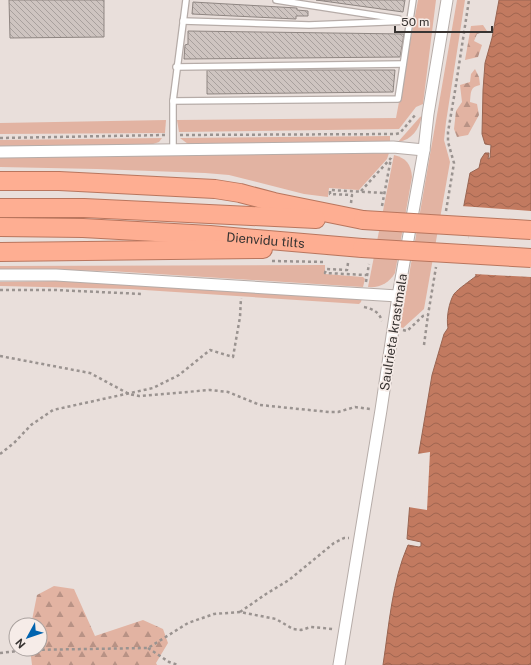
<svg xmlns="http://www.w3.org/2000/svg" width="531" height="665" viewBox="0 0 531 665" font-family="'Public Sans',sans-serif">
  <style>
    .grass { fill: #e2b3a2 }
    .forest { fill: url(#forest-firs) }
    .water { fill: url(#water-waves); stroke: #996552 }
    .pier { fill: #e9dfdb }
    .building { fill: url(#building-back-hatch); stroke: #8f8682 }
    .lines { fill: none; stroke-linecap: round; stroke-linejoin: round }
    .service-casing { stroke: #b6aca8; stroke-width: 8 }
    .minor-casing { stroke: #b6aca8; stroke-width: 13 }
    .trunk-casing { stroke: #b9765e; stroke-width: 20 }
    .path { stroke: #9a9390; stroke-width: 2.5; stroke-dasharray: 3 3; stroke-linecap: butt }
    .service { stroke: #fff; stroke-width: 5.5 }
    .minor { stroke: #fff; stroke-width: 11 }
    .trunk { stroke: #feae92; stroke-width: 18 }
    .trunk-bridge-casing { stroke: #b9765e; stroke-width: 20; stroke-linecap: butt }
    .trunk-bridge { stroke: #feae92; stroke-width: 18 }
    .labels { text-anchor: middle; stroke-width: 3.5; stroke-linejoin: round; paint-order: stroke }
    .street-label { font-size: 13px; fill: #383432; stroke: #f6ece8 }
  </style>
  <defs>
    <pattern id="forest-firs" width="22" height="20" patternUnits="userSpaceOnUse"><rect width="22" height="20" fill="#e2b3a2"/><path d="M5 1l3.5 6h-7zM16 11l3.5 6h-7z" fill="#b89285"/></pattern>
    <pattern id="water-waves" width="16" height="10" patternUnits="userSpaceOnUse"><rect width="16" height="10" fill="#c27a60"/><path d="M0 5q4-4 8 0t8 0" fill="none" stroke="#9f6550"/></pattern>
    <pattern id="building-back-hatch" width="6" height="6" patternUnits="userSpaceOnUse"><rect width="6" height="6" fill="#cec4c0"/><path d="M-1 5l2 2M0 0l6 6M5-1l2 2" fill="none" stroke="#a8a09d"/></pattern>
  </defs>
  <rect width="100%" height="100%" fill="#e9dfdb"/>
  <g class="grass">
    <path d="M418,0h18l-13,104 -7,3 -17,22 -220,3 -2,-12 219,-2z"/>
    <path d="M457,0h8l-19,122 -2,18 6,22 -26,147 -21,19 -3,-1z"/>
    <path d="M422,116c-3,13 -10,24 -24,26l22,-25z"/>
    <path d="M166,120l-1,13 -165,1v-11z"/>
    <path d="M390,136v6l-202,2 -8,-6z"/>
    <path d="M162,138l-3,4 -9,3 -150,1v-6z"/>
    <path d="M389,153l-2,6 -28,31 -30,-2 -1,9 -24,-3 -75,-19 -24,-2 -108,-4 -97,-2v-10l179,-3z"/>
    <path d="M394,155c12,3 17,9 18,22l-17,96c-6,10 -15,15 -27,14z"/>
    <path d="M325,265v9l38,3 2,2 -2,8 -253,-16 -83,-1 -27,1v-5z"/>
    <path d="M56,281l60,2 246,15 -1,4 -2,2 -230,-15 -129,-3v-4z"/>
  </g>
  <g class="forest">
    <path d="M483,25l4,6 -10,3 -3,7 8,4 -4,12 -13,3 6,-34z"/>
    <path d="M475,69l4,8 1,8c-10,2 -9,7 -10,17l7,2 2,11 -11,20 -11,2 -3,-8 2,-18 6,-9 -2,-17 10,-3 1,-8z"/>
    <path d="M54,586l20,3 21,47 48,-16 20,9 5,14 -12,20 1,2h-125l-2,-16h10v-24h-9l6,-30z"/>
  </g>
  <path class="water" d="M499,0h32v665h-148c6,-39 9,-84 25,-120l11,2 2,-1v-4l-14,-3 3,-37 7,1 1,-45 14,-83 12,-41 4,-6c-2,-10 1,-26 6,-34 5,-6 16,-13 22,-18l-2,-17 -11,-49 7,-37 9,-5 2,-9 4,-6h4l-1,6 2,-1 1,-13 -6,-1 -3,-10 1,-44 2,-27 7,-25z"/>
  <g class="pier">
    <path d="M461,206l70,5v66l-57,-3 -6,-39 -7,-25z"/>
    <path d="M430,452l-3,58 -19,-3 1,-6h6l2,-47z"/>
  </g>
  <g class="building">
    <path d="M9,0h95v37l-94,1z"/>
    <path d="M316,0h89l-2,12z"/>
    <path d="M193,2l104,6v2l11,1v5h-12v3l-104,-5z"/>
    <path d="M188,31l216,3 -4,23 -216,2 1,-14 3,-1z"/>
    <path d="M207,70h188l-2,22 -186,2z"/>
  </g>
  <g class="lines">
    <g class="service-casing">
      <g id="service">
        <path d="M276,0l123,19"/>
        <path d="M183,21l126,4 101,-4"/>
        <path d="M176,67l227,-3"/>
        <path d="M173,101l225,-2 15,-99"/>
        <path d="M173,150v-49l13,-101"/>
      </g>
    </g>
    <g class="minor-casing">
      <g id="minor">
        <path d="M0,152l393,-5 31,3"/>
        <path d="M0,275h56l342,21"/>
        <path d="M339,665l42,-255 17,-114 26,-146 4,-36 19,-114"/>
      </g>
    </g>
    <g class="trunk-casing">
      <g id="trunk">
        <path d="M0,181h59l156,8 25,4 34,9 89,18"/>
        <path d="M0,208h84l232,11"/>
        <path id="s1" d="M0,227l83,1 127,7 152,13"/>
        <path d="M0,252l263,-3"/>
      </g>
    </g>
    <g class="path">
      <path d="M396,134l4,-1 16,-19"/>
      <path d="M180,135l216,-1"/>
      <path d="M0,138l165,-3"/>
      <path d="M361,191l30,-33"/>
      <path d="M351,203l1,-8 -22,-1v-4l55,3"/>
      <path d="M382,206l9,-48"/>
      <path d="M446,211l8,-48 -6,-21v-10l7,-41 14,-91"/>
      <path d="M272,261l53,1"/>
      <path d="M348,263l-1,7 -21,-1 -1,4 41,2"/>
      <path d="M366,282l3,-18"/>
      <path d="M0,290h55l88,4"/>
      <path d="M364,307c9,2 15,5 18,14"/>
      <path d="M403,330l4,1 16,-15 5,-1 8,-48"/>
      <path d="M424,345l4,-30"/>
      <path d="M0,356l90,17 39,21 10,2 71,-6 18,2 32,13 69,7h9l17,-5 15,2"/>
      <path d="M0,454l14,-11 17,-18 22,-15 100,-22 26,-13 31,-25 23,7 7,-40 1,-19"/>
      <path d="M240,612l26,-18 23,-14 45,-37 10,-5h5"/>
      <path d="M148,648l21,14 9,3"/>
      <path d="M0,653l27,-3 121,-2 40,-25 26,-9 26,-2 36,7 17,10 8,1 10,-3 22,2"/>
    </g>
    <use href="#service" class="service"/>
    <use href="#minor" class="minor"/>
    <use href="#trunk" class="trunk"/>
    <g class="trunk-bridge-casing">
      <g id="trunk-bridge">
        <path d="M363,220l168,10"/>
        <path d="M362,248l169,10"/>
      </g>
    </g>
    <use href="#trunk-bridge" class="trunk-bridge"/>
  </g>
  <g class="labels">
    <g class="street-label">
      <text dy="5" stroke="none"><textPath href="#s1" startOffset="266">Dienvidu tilts</textPath></text>
      <text transform="translate(393 332) rotate(-81)" y="5">Saulrieta krastmala</text>
    </g>
  </g>
  <g transform="translate(28 637) rotate(230)"><circle r="19" fill="#f6ece8" stroke="#aaa29f"/>
  <path d="M0-3L7 15L0 10L-7 15Z" fill="#0063af"/>
  <text y="-6" font-size="11" font-weight="bold" text-anchor="middle" fill="#383432">N</text>
  </g>
  <path d="M395 26v6h97v-6" fill="none" stroke="#383432" stroke-width="2"/>
  <text x="401" y="26" font-size="12" fill="#383432" stroke="#f6ece8" stroke-width="3" paint-order="stroke">50 m</text>
</svg>
